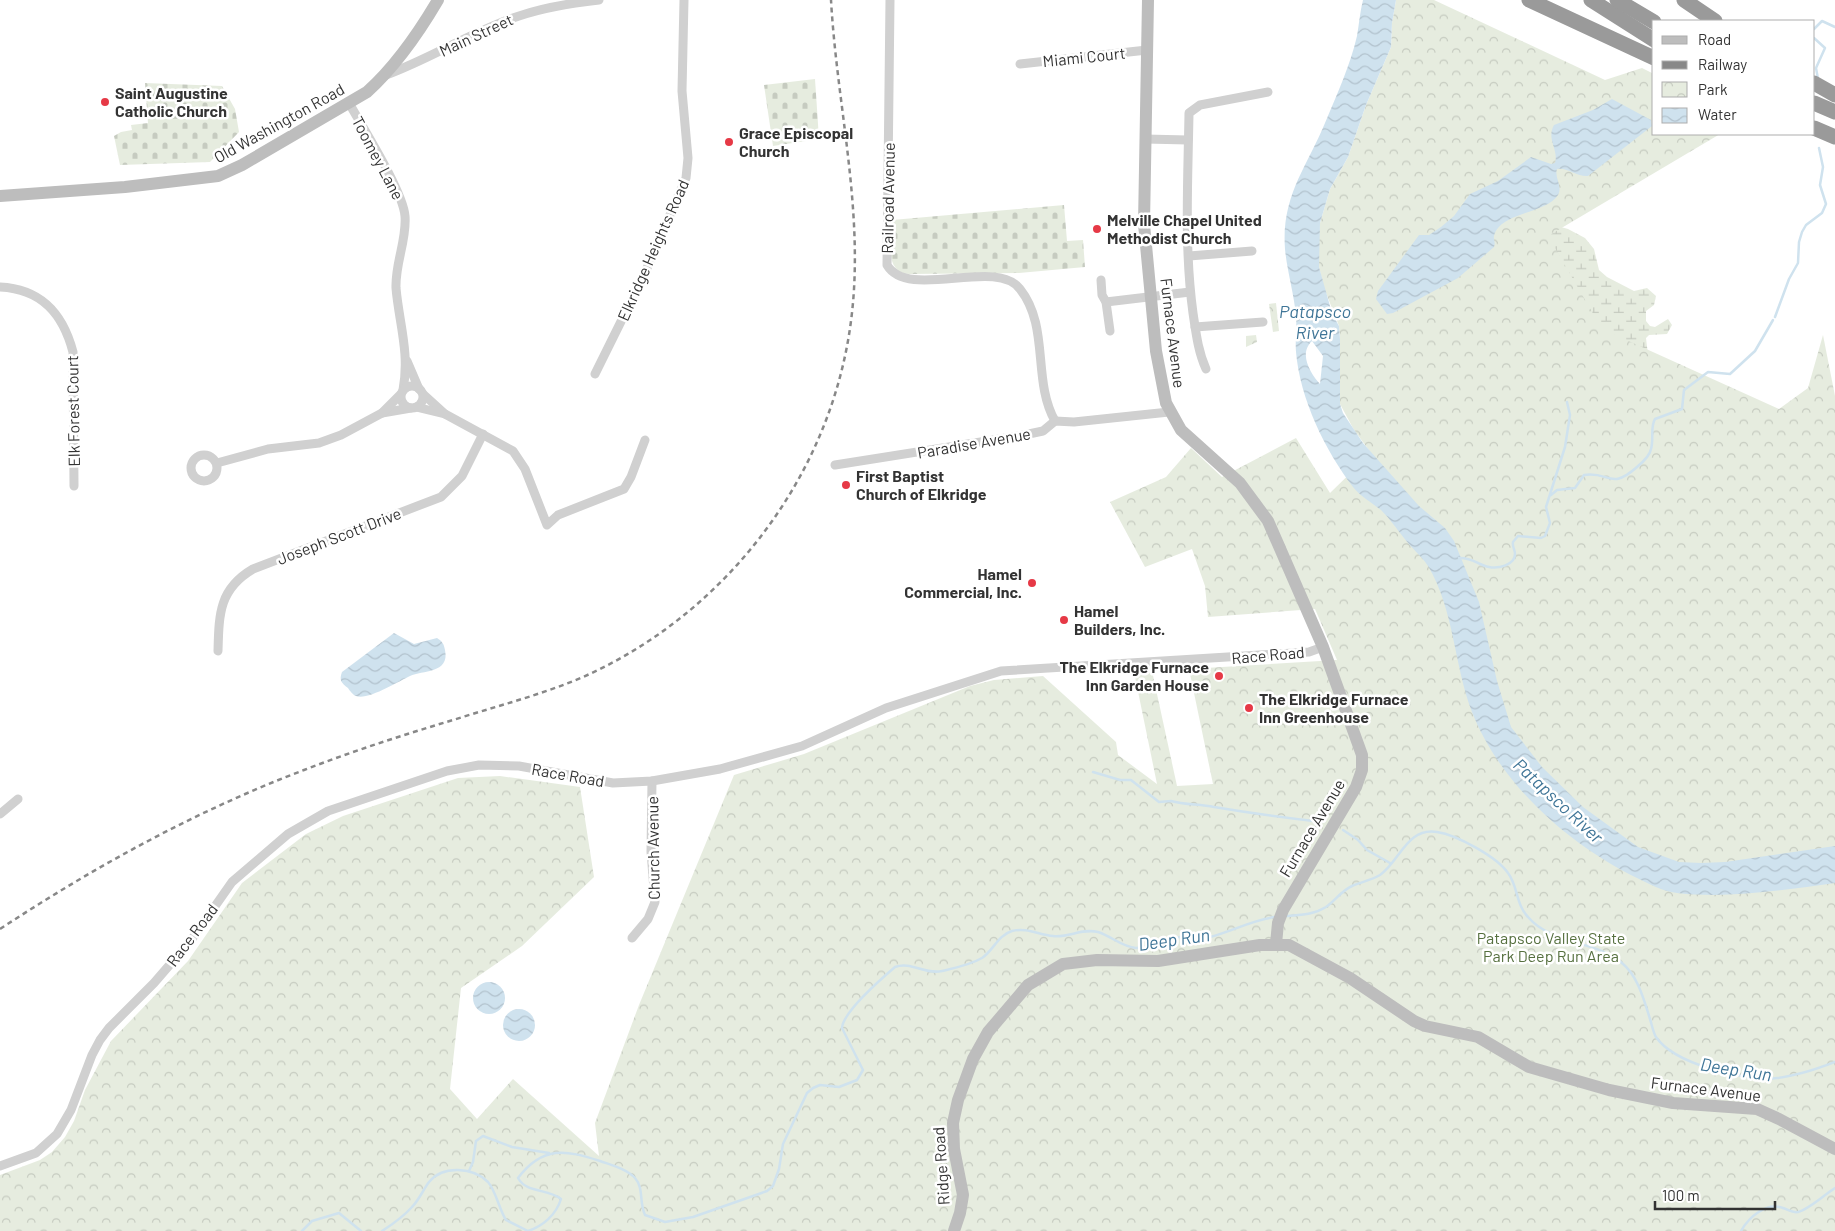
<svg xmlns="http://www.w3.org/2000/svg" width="1835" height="1231" viewBox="0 0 1835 1231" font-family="Barlow,sans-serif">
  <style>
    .wetland { fill: url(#wetland-marsh) }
    .cemetery { fill: url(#cemetery-stones) }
    .park { fill: url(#park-crowns) }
    .water { fill: url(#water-waves); fill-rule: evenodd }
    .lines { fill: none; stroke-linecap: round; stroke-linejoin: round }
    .stream { stroke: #cfe2ee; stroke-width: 2.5 }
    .street { stroke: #d0d0d0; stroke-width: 9 }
    .secondary { stroke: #bdbdbd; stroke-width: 12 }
    .highway { stroke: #9a9a9a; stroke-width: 15 }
    .rail { stroke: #888; stroke-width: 2.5; stroke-dasharray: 5 4; stroke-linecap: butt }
    .poi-dot { fill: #e63946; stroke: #fff; stroke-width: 2 }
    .labels { text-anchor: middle; stroke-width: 5; stroke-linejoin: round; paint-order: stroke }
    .street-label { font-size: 16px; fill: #333; stroke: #fff }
    .poi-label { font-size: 16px; font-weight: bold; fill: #333; stroke: #fff; text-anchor: start }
    .park-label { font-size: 16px; fill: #56703f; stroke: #fff }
    .water-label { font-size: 18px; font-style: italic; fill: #3f7597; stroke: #fff }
  </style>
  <defs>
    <pattern id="wetland-marsh" width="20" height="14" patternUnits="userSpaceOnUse" patternTransform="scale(1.25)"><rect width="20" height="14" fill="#e6ecdf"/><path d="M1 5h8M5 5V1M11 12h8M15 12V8" fill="none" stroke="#c6cbc0"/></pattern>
    <pattern id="cemetery-stones" width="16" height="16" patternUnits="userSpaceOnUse" patternTransform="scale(1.25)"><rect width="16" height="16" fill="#e6ecdf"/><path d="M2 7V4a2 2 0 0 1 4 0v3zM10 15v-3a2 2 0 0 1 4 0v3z" fill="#c6cbc0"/></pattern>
    <pattern id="park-crowns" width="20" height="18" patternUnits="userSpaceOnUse" patternTransform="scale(1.25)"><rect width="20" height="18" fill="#e6ecdf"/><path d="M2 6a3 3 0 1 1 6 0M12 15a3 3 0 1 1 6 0" fill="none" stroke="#c6cbc0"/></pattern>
    <pattern id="water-waves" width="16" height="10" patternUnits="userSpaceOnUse" patternTransform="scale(1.25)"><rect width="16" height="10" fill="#cfe2ee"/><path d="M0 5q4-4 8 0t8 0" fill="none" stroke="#b2c2cd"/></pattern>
  </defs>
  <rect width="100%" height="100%" fill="#fff"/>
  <path class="wetland" d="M1561,227l7,2 17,9 9,11 5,21 8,7 27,14 13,-3 9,8 -2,9 -8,6v10l4,5 5,1 13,-8 4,6 -5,9 -18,1 -3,3 2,17 -140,-15 35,-99 8,-9z"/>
  <g class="cemetery">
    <path d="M815,79l4,60 -46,7 -9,-61z"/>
    <path d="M145,83l77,3 13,23 4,23 -29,30 -90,3 -6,-29 7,-4 11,-2 -1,-5 17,-2z"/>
    <path d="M1064,205l3,36 16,-1 2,27 -66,6 -110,1c-26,-1 -18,-38 -17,-54z"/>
  </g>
  <g class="park">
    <path d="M1396,0h38l171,80 37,-12 12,6v60h66l-172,102 54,93 177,80 29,-21 15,-53 12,61v835h-1835v-56l40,-15 12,-8 13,-15 9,-16 11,-31 26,-49 77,-80 54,-78 64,-49 37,-18 115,-38 42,-2 80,11 14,90 -72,69 -61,42 -11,101 27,30 36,-40 86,77 -4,-33 44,-118 95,-230 70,-21 166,-68 24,-6 49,-4 73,66 2,13 39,29 -23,-112 18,-1 25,115 36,-2 -24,-115 148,-9 -22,-51 -107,8 -3,-31 -13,-37 -47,18 -35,-65 56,-25 25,-29 31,29 74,-39 34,55 41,-40 -17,-23 -14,-26v-65l-1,-13 -15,-38 -5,-21 -1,-25 2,-19 10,-34 18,-32 18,-52 25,-58 1,-24z"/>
    <path d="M1276,303l3,28 -6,1 -4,-28z"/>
    <path d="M1256,335l1,7 -11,5v-11z"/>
  </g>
  <g class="water">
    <path d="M1363,0h33l-4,23 -1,24 -25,58 -18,52 -18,32 -10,34 -1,44 13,46 7,13 1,13v65l3,9 20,30 56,63 26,22 9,13 25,61 18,79 14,46 31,40 41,40 55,40 41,15 22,1 24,-1 110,-16v37c-51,7 -107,16 -158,10 -15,-2 -28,-9 -40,-15 -68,-33 -137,-94 -165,-166 -18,-47 -18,-103 -44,-146 -7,-11 -17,-18 -24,-28 -8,-10 -14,-19 -23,-28 -10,-8 -20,-13 -28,-23 -28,-37 -53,-88 -57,-135 -1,-12 1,-24 0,-36 -2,-23 -9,-45 -11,-67 -4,-53 22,-82 40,-126 12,-29 25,-57 32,-87 2,-12 3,-24 6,-36zM1312,341l11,15 -3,28c-9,-10 -22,-30 -8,-43z"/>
    <path d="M1612,99l39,21 1,6 -64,50c-11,1 -21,-9 -31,-7 -3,8 6,17 1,26 -12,19 -58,17 -64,41 -1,4 2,6 0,11l-36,31 -65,35 -6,1 -11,-15 2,-8 41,-56h10l12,-8 13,-11 16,-22 28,-13 33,-24 20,7 4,-1c4,-13 -9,-24 -1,-38l39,-15z"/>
    <path d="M394,633l20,11 23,-6c5,3 7,6 8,12 5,24 -23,20 -35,26 -11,5 -43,25 -54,20 -3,-1 -6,-5 -8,-8 -7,-5 -9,-8 -6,-16z"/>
    <circle cx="489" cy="998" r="16"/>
    <circle cx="519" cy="1025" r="16"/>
  </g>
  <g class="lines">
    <g class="stream">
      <path d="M1814,29l8,-8 13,6"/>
      <path d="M1814,38l11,10 -9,20 2,11"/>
      <path d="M1775,317l14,-38 9,-16 1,-21 3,-10 4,-7 16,-12 4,-9 -6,-19 3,-18 -4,-19"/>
      <path d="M1551,495l6,-5 18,-2 9,-13c26,-4 26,16 53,-8 6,-5 13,-11 14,-18 3,-10 -1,-22 4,-30l27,-10 2,-19 24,-18 22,2 25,-23 18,-31"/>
      <path d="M1459,558c13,-1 19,7 30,9 9,2 26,-2 26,-13 0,-5 -3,-7 -2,-12l5,-6 23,2 4,-2 5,-13 -4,-16 19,-60 5,-32 -3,-13"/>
      <path d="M1093,772l27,8h11l28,22 12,-1c14,4 28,3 43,6 36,6 72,11 108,15"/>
      <path d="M1343,830l15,10 9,10 23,13"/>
      <path d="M1286,916c14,-1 27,-1 40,-9 9,-6 15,-16 26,-21 9,-4 20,-6 28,-11 20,-14 27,-48 57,-43 20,3 60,25 71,41 10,13 8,32 20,44 24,28 67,23 94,46 16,13 22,37 28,56 2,6 3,13 6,18 18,27 90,45 121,41 19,-2 40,-9 58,-16"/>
      <path d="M469,1171l4,-9 3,-21 7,-5 29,11 37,6"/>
      <path d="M302,1231l10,-10 27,-8 22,18"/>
      <path d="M382,1231c11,-7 21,-14 30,-24 7,-7 11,-17 17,-25 14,-17 44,-15 59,0 8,9 11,27 18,38l22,11c15,-5 28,-16 33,-32 -13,-11 -34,-5 -43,-21 25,-33 48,-28 82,-17 11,4 27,8 35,17 9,10 4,25 10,37l20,7 28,-5 74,-26 6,-5 6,-17 4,-25 24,-51 6,-5 7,-3 19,2 18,-7 6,-10 -21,-42c1,-16 39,-49 53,-61 16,-6 30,8 47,4 13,-3 28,-6 40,-13 11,-7 16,-23 30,-27 15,-4 27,4 41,5 16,2 28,-8 45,-4 13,4 24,15 38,16 16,0 29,-9 44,-11 10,-1 20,2 30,0 23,-6 42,-17 65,-20"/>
      <path d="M1741,1231c8,-14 25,-29 42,-23 6,2 9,5 15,4 11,-3 26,-17 37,-24"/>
    </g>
    <g class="street">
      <path d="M890,0l-3,265c21,36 109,-8 133,24 30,38 12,91 35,132"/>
      <path d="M1020,64l127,-14"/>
      <path d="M386,75c46,-17 87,-44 133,-59 26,-9 53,-13 80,-16"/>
      <path d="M349,103c14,25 54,88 56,113 2,24 -10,47 -9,72 3,35 14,65 7,102"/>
      <path d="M1145,139l43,1"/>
      <path d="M1189,256l63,-5"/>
      <path d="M1101,280l1,15 4,7 4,29"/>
      <path d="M0,287c42,2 63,27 73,65l1,134"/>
      <path d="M1106,302l84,-10"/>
      <path d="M1195,327l68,-5"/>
      <path d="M407,361l12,28"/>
      <path d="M1206,369c-8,-18 -10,-36 -13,-56 -9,-66 -5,-133 -4,-200l11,-8 68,-13"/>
      <path d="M595,374l49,-99 42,-97 2,-20 -6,-67 2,-91"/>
      <circle cx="412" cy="397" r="11"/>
      <path d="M423,394l22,20 68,37 12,18 22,56 11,-10 66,-26 7,-12 14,-37"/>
      <path d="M416,407l29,7"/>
      <path d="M382,413l29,-5"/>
      <circle cx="204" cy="468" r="13"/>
      <path d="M217,463l51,-14 51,-6 22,-8 41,-22 19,-19"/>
      <path d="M835,465l189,-30 19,-4 12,-10 19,1 95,-10"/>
      <path d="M218,651c1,-37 1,-62 35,-82l188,-72 21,-21 21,-42"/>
      <path d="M0,814l18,-15"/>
      <path d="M632,938l16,-19 7,-17 -4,-50 1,-71"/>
      <path d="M0,1166l36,-13 21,-19 14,-24 21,-55 8,-15 9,-12 45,-45 38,-44 40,-57 56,-48 40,-23 119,-40 32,-6 40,1 94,17 39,-2 68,-12 82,-23 84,-38 115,-37 308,-19 14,-5"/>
    </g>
    <g class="secondary">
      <path d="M1148,0l-4,224 12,127 10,52 15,27 59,53 28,38 55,126 39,108v15l-6,17 -73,123 -5,13 -2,21"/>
      <path d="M0,196l125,-9 93,-11 24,-11 125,-73c29,-26 51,-58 71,-92"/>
      <path d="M954,1231l6,-18 3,-18 -9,-46 -1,-26 5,-23 15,-41 15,-27 40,-47 35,-21 34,-4 61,1 102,-16h29l61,33 64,43 11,5 53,11 51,30 80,23 64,13 84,6 22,10 56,30"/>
    </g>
    <g class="highway">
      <path d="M1529,0l125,58"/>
      <path d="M1591,0l63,40"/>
      <path d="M1617,0l37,22"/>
      <path d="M1684,0l31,21"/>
      <path d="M1814,83l21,12"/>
      <path d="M1814,103l21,9"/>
      <path d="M1814,128l21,9"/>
    </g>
    <path class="rail" d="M0,929c96,-63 196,-118 304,-159 49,-19 99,-35 149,-50 44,-14 88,-25 130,-43 142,-63 248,-200 268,-356 14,-107 -14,-214 -20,-321"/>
  </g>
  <g class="poi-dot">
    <circle cx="105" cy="102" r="5"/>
    <circle cx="729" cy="142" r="5"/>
    <circle cx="1097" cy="229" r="5"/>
    <circle cx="846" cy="485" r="5"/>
    <circle cx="1032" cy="583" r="5"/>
    <circle cx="1064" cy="620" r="5"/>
    <circle cx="1219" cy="676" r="5"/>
    <circle cx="1249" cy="708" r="5"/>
  </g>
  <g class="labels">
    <g class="street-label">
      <text transform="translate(476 35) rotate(-25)" y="6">Main Street</text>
      <text transform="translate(1084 57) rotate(-6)" y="6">Miami Court</text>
      <text transform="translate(279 123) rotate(-29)" y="6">Old Washington Road</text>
      <text transform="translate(378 158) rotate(62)" y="6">Toomey Lane</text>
      <text transform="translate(888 198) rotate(-89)" y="6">Railroad Avenue</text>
      <text transform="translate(653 250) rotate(-66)" y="6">Elkridge Heights Road</text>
      <text transform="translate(1173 333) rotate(83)" y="6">Furnace Avenue</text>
      <text transform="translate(73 411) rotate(-91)" y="6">Elk Forest Court</text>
      <text transform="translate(974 443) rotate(-10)" y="6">Paradise Avenue</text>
      <text transform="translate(339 536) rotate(-21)" y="6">Joseph Scott Drive</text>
      <text transform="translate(1268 655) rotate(-5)" y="6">Race Road</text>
      <text transform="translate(568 775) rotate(10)" y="6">Race Road</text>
      <text transform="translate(1312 828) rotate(-59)" y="6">Furnace Avenue</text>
      <text transform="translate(653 848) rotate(-91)" y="6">Church Avenue</text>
      <text transform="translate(192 935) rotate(-53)" y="6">Race Road</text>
      <text transform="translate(1706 1089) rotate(7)" y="6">Furnace Avenue</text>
      <text transform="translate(941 1166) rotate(-94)" y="6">Ridge Road</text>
    </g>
    <g class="poi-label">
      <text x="115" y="99">Saint Augustine<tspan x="115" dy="18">Catholic Church</tspan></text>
      <text x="739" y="139">Grace Episcopal<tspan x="739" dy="18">Church</tspan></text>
      <text x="1107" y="226">Melville Chapel United<tspan x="1107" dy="18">Methodist Church</tspan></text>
      <text x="856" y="482">First Baptist<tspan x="856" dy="18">Church of Elkridge</tspan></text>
      <text x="1022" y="580" text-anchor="end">Hamel<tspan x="1022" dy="18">Commercial, Inc.</tspan></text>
      <text x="1074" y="617">Hamel<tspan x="1074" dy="18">Builders, Inc.</tspan></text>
      <text x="1209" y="673" text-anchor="end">The Elkridge Furnace<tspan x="1209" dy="18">Inn Garden House</tspan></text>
      <text x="1259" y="705">The Elkridge Furnace<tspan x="1259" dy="18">Inn Greenhouse</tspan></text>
    </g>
    <g class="park-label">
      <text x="1551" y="944">Patapsco Valley State<tspan x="1551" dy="18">Park Deep Run Area</tspan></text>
    </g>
    <g class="water-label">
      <text x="1315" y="318">Patapsco<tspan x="1315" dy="21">River</tspan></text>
      <text transform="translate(1558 801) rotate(43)" y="6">Patapsco River</text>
      <text transform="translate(1174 940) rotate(-8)" y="6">Deep Run</text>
      <text transform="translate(1736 1070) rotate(9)" y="6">Deep Run</text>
    </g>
  </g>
  <rect x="1652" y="20" width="162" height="115" fill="#ffffff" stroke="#adadad"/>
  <rect x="1662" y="36" width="25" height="8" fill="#bdbdbd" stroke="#adadad"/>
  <text x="1698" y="45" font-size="15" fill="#333333">Road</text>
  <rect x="1662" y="61" width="25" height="8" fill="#888888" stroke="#adadad"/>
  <text x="1698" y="70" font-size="15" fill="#333333">Railway</text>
  <rect x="1662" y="82" width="25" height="15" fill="url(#park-crowns)" stroke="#adadad"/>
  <text x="1698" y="95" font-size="15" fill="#333333">Park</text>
  <rect x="1662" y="108" width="25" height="15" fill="url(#water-waves)" stroke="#adadad"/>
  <text x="1698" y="120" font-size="15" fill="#333333">Water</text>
  <path d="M1655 1201v8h120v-8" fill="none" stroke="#333333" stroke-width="2.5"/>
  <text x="1662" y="1201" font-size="15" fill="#333333" stroke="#ffffff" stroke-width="4" paint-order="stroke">100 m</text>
</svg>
